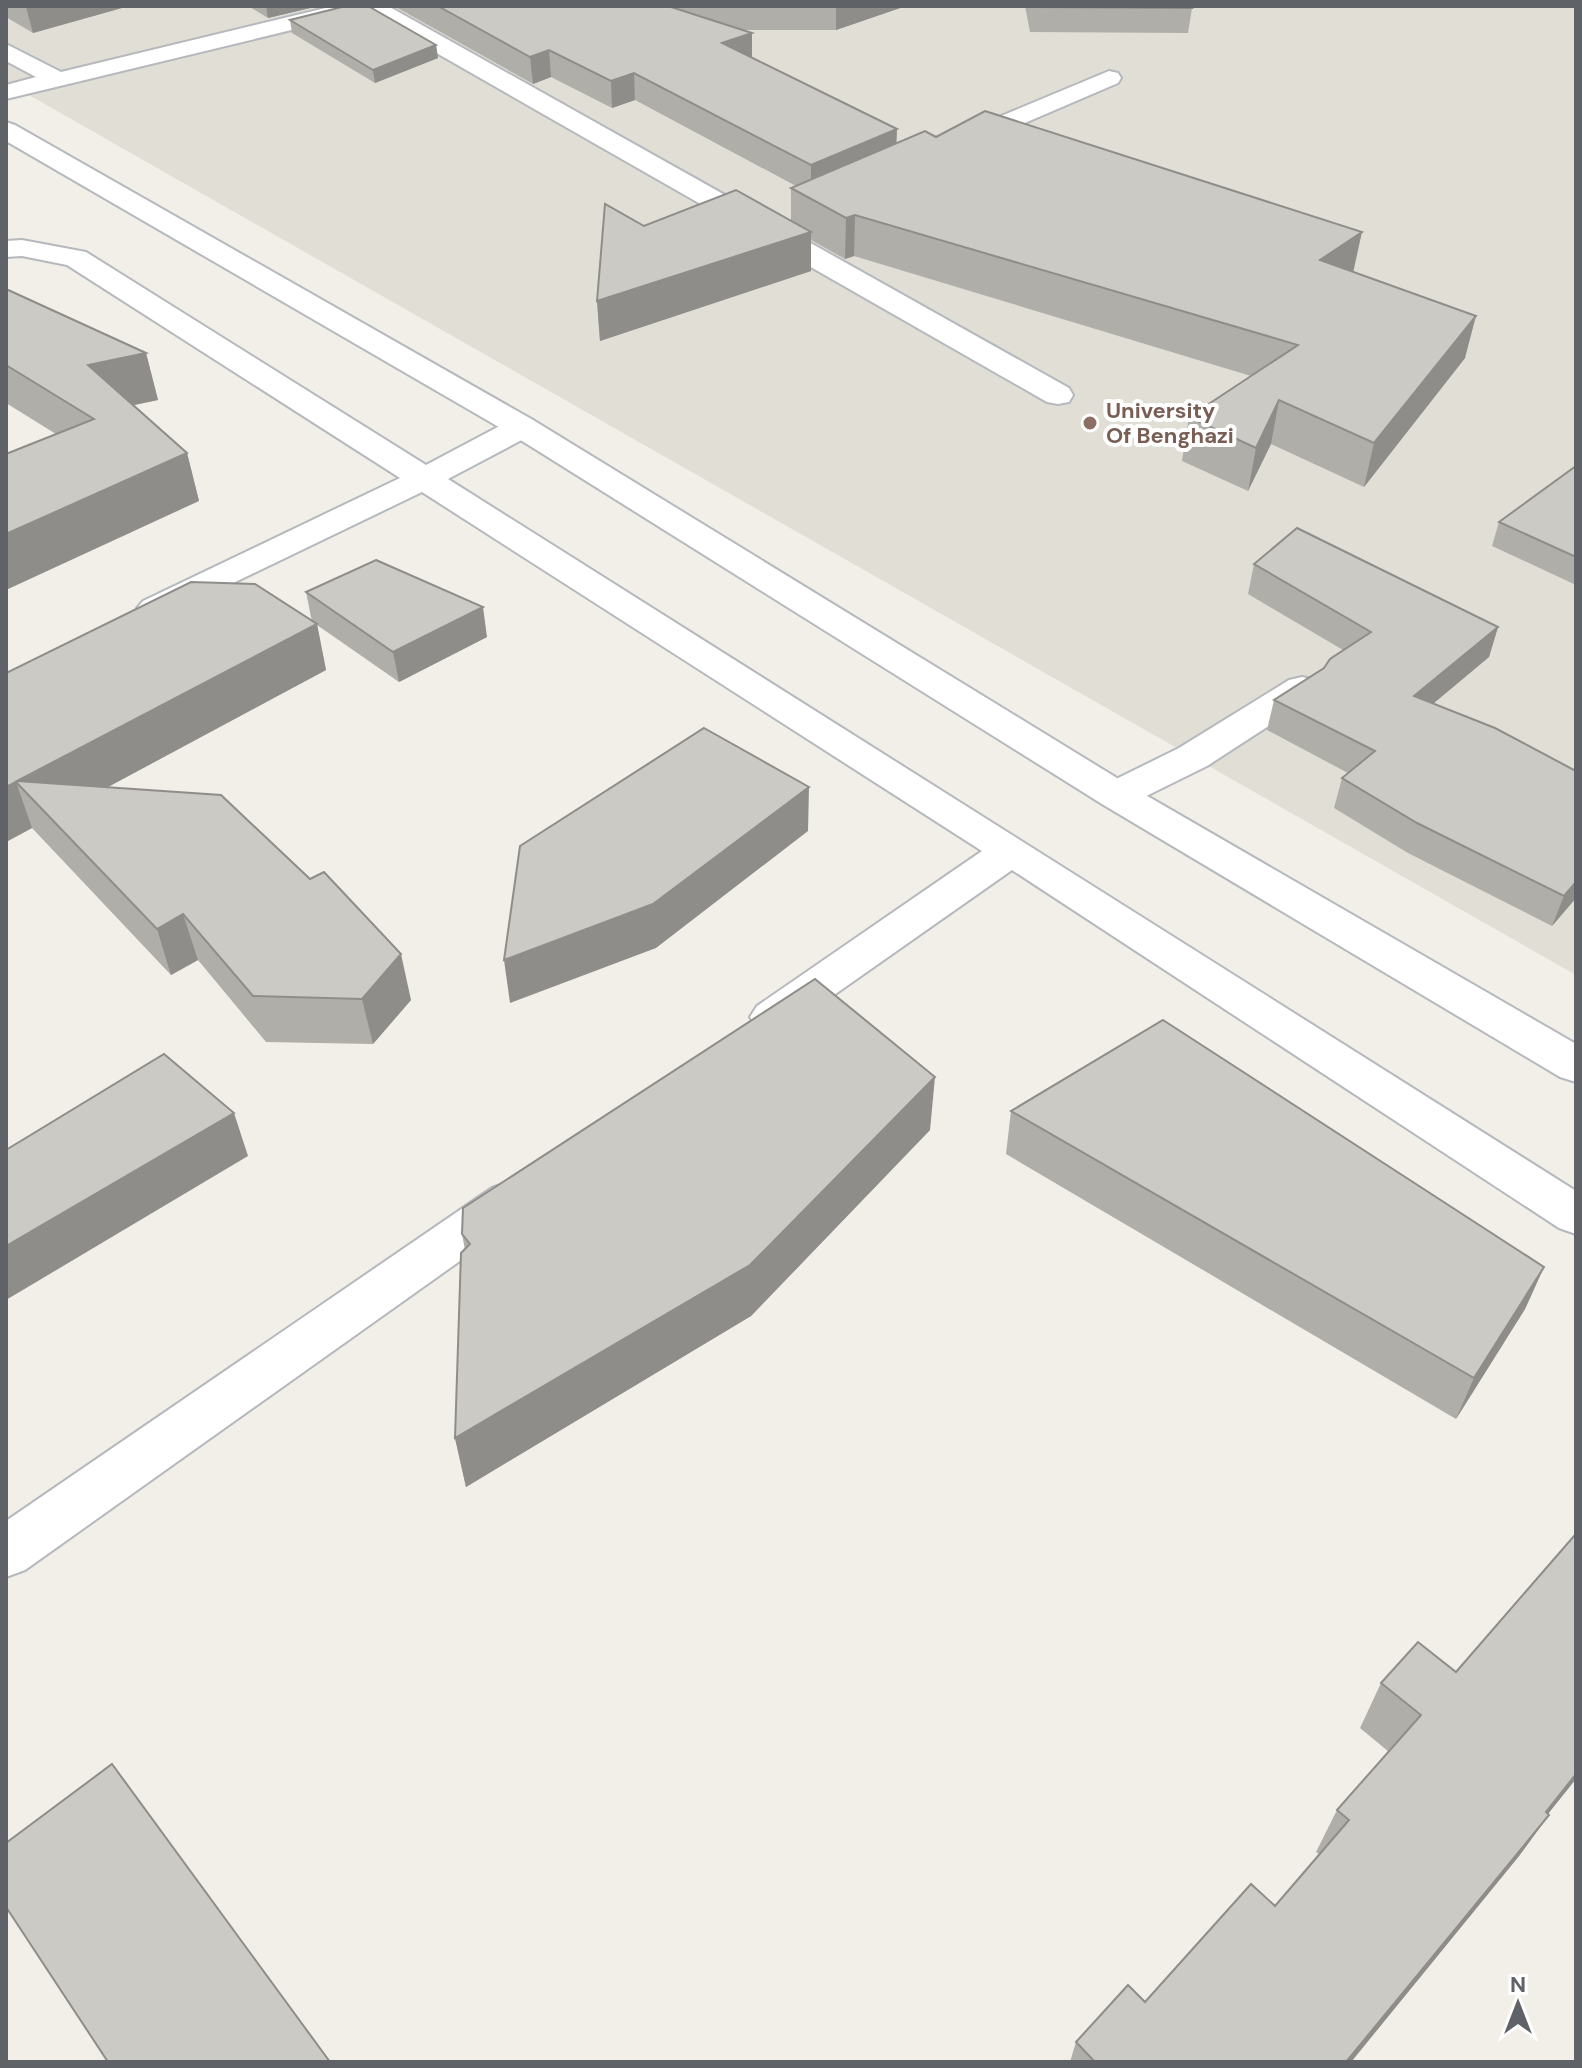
<svg xmlns="http://www.w3.org/2000/svg" width="1582" height="2068" viewBox="0 0 1582 2068" font-family="'DM Sans',sans-serif">
  <style>
    .education { fill: #e1ded6 }
    .lines { fill: none; stroke-linecap: round; stroke-linejoin: round }
    .minor-casing { stroke: #b5b8bc; stroke-width: 4 }
    .tertiary-casing { stroke: #b5b8bc; stroke-width: 4 }
    .minor { fill: #fff; fill-rule: evenodd }
    .tertiary { fill: #fff; fill-rule: evenodd }
    .wall { fill: #afaea9 }
    .shaded-wall { fill: #8f8d8a }
    .building { fill: #cccac5; stroke: #8f8d8a; stroke-width: 2 }
    .education-dot { fill: #8d6e63; stroke: #fff; stroke-width: 3 }
    .labels { text-anchor: middle; stroke-width: 8; stroke-linejoin: round; paint-order: stroke }
    .far-education-label { font-size: 22px; font-weight: bold; fill: #785e54; stroke: #fff; text-anchor: start }
  </style>
  <rect width="100%" height="100%" fill="#f1efe8"/>
  <path class="education" d="M6,6h1570v969l-1570,-893z"/>
  <g class="lines">
    <g class="minor-casing">
      <g id="minor">
        <path d="M334,6h25l2,3 -3,5 -352,85v-14l30,-8 -30,-16v-17l55,28z"/>
        <path d="M360,6h28l681,382 4,7 -4,7 -11,2 -11,-2 -684,-391z"/>
        <path d="M1109,71l9,2 3,5 -3,5 -154,66h-18l-4,-5 4,-5z"/>
        <path d="M22,240l64,12 340,213 85,-45 11,-2 11,2 5,7 -5,7 -85,45 1128,712v43l-17,-6 -547,-358 -225,158 -15,5 -15,-5 -7,-11 7,-11 225,-155 -560,-359 -255,123 -12,4 -12,-4 -6,-7 6,-7 257,-123 -333,-213 -45,-9 -16,1v-16z"/>
        <path d="M1302,677l13,3 5,8 -5,8 -108,70 -77,38 -14,4 -14,-4 -6,-9 6,-9 77,-38 110,-68z"/>
        <path d="M509,1182l17,6 7,13 -7,13 -501,356 -19,7v-56l486,-333z"/>
      </g>
    </g>
    <g class="tertiary-casing">
      <path id="tertiary" d="M6,122l9,3 518,295 597,366 446,258v38l-16,-5 -458,-273 -591,-370 -505,-293z"/>
    </g>
    <use href="#minor" class="minor"/>
    <use href="#tertiary" class="tertiary"/>
  </g>
  <g class="wall">
    <path d="M6,6h123l-96,27 -27,-16z"/>
    <path d="M248,6h71l-51,12z"/>
    <path d="M394,6h512l-70,24h-93l9,28 144,85 40,-6 417,134 112,87 -101,129 -93,-43 -23,47 -66,-30 7,-44 62,-41 -397,-120 -9,3 -34,-19v31l-211,70 -3,-40 47,-75 147,-6v-32l5,-2 -161,-86 -23,8 -61,-31 -18,7z"/>
    <path d="M1025,6h166l1,2 -4,25 -158,-1z"/>
    <path d="M290,20l146,25 2,13 -63,25 -83,-50z"/>
    <path d="M6,289l140,64 12,47 -25,5 54,48 12,48 -143,-67 -50,-31z"/>
    <path d="M1576,466v119l-84,-39 7,-24z"/>
    <path d="M1254,564l244,63 -9,30 -56,47 143,67v127l-24,28 -144,-73 -74,-45 8,-30 6,-5 -81,-43 7,-30 50,-32 19,-18 -95,-56z"/>
    <path d="M306,592l181,45 -88,45 -82,-57 9,45 -218,117 303,213 -38,44 -107,-2 -68,-82 -27,15 -139,-147 -26,14v-169l306,-51z"/>
    <path d="M1011,1111l533,156 -19,42 -69,110 -450,-265z"/>
    <path d="M930,1130l-179,186 -285,171 -11,-49 10,-188 -3,-16z"/>
    <path d="M1381,1683l168,132 -30,41 -168,206h-281l6,-20 69,-40 130,-96 44,-52 -3,-2 21,-42 52,-58 -29,-24z"/>
  </g>
  <g class="shaded-wall">
    <path d="M30,6h99l-96,27 -7,-26z"/>
    <path d="M266,6h53l-51,12z"/>
    <path d="M836,6h70l-70,24z"/>
    <path d="M752,33v26l-30,-16z"/>
    <path d="M436,45l2,13 -63,25 -2,-13z"/>
    <path d="M549,50l2,27 -18,7 -3,-27z"/>
    <path d="M634,73l1,27 -23,8 -1,-27z"/>
    <path d="M897,129l-1,28 -85,37v-29z"/>
    <path d="M855,215l-1,41 -9,3 1,-41z"/>
    <path d="M811,232v39l-211,70 -3,-40z"/>
    <path d="M1362,232l-9,41 -33,-13z"/>
    <path d="M1476,316l-11,42 -101,129 10,-44z"/>
    <path d="M146,353l12,47 -57,12 -13,-47z"/>
    <path d="M1279,400l-8,44 -23,47 8,-43z"/>
    <path d="M187,453l12,48 -193,89v-56z"/>
    <path d="M483,607l4,30 -88,45 -6,-30z"/>
    <path d="M317,624l9,46 -276,148 -33,-37z"/>
    <path d="M1498,627l-9,30 -84,70 9,-31z"/>
    <path d="M16,782l16,46 -26,14v-55z"/>
    <path d="M809,787l-1,44 -152,117 -146,55 -6,-43z"/>
    <path d="M1576,882v16l-24,28 12,-30z"/>
    <path d="M183,914l15,46 -27,15 -14,-46z"/>
    <path d="M401,954l10,46 -38,44 -11,-45z"/>
    <path d="M935,1077l-5,53 -179,186 -285,171 -11,-49z"/>
    <path d="M234,1113l14,43 -242,144v-54z"/>
    <path d="M1544,1267l-19,42 -69,110 18,-41z"/>
    <path d="M1576,1774v5l-40,50 13,-14 -30,41 -168,206h-5z"/>
  </g>
  <g class="building">
    <path d="M346,6h22l68,39 -63,25 -83,-50z"/>
    <path d="M438,6h230l84,27 -30,10 175,86 -86,36 -177,-92 -23,8 -62,-31 -19,7z"/>
    <path d="M1032,6h159l1,2 -160,-1z"/>
    <path d="M985,111l377,121 -42,28 156,56 -102,127 -95,-43 -23,48 -67,-31 109,-72 -443,-130 -9,3 -55,-30 134,-57 11,6z"/>
    <path d="M736,190l75,42 -214,69 8,-97 39,22z"/>
    <path d="M6,289l140,64 -58,12 99,88 -181,81v-80l88,-35 -88,-54z"/>
    <path d="M1576,466v91l-77,-35z"/>
    <path d="M1297,528l201,99 -84,69 81,32 81,43v111l-12,14 -147,-73 -75,-45 33,-27 -101,-51 50,-32 6,-9 41,-27 -117,-68z"/>
    <path d="M376,560l107,47 -90,45 -87,-60z"/>
    <path d="M191,582l64,2 62,40 -300,157 204,14 89,84 14,-7 77,82 -39,45 -109,-3 -70,-82 -26,15 -141,-147 -10,5v-114z"/>
    <path d="M704,728l105,59 -156,117 -149,56 16,-114z"/>
    <path d="M815,979l120,98 -185,188 -295,173 6,-185 9,-9 -8,-10 1,-26z"/>
    <path d="M1163,1020l381,247 -70,111 -463,-267z"/>
    <path d="M164,1054l70,59 -228,133v-96z"/>
    <path d="M1574,1536l2,1v237l-30,38 3,3 -203,247h-251l-19,-20 52,-57 17,17 106,-118 24,22 74,-86 -12,-10 84,-95 -40,-32 37,-41 38,30z"/>
    <path d="M112,1764l218,298h-222l-102,-155v-64z"/>
  </g>
  <circle class="education-dot" cx="1090" cy="423" r="8"/>
  <g class="labels">
    <g class="far-education-label">
      <text x="1106" y="418">University<tspan x="1106" dy="25">Of Benghazi</tspan></text>
    </g>
  </g>
  <rect width="1582" height="2068" fill="none" stroke="#5f6368" stroke-width="16"/>
  <g transform="translate(1518 2004)" stroke="#ffffff" stroke-width="6" paint-order="stroke">
  <path d="M0-6L14 30L0 20L-14 30Z" fill="#5f6368"/>
  <text y="-12" font-size="22" font-weight="bold" text-anchor="middle" fill="#5f6368">N</text>
  </g>
</svg>
